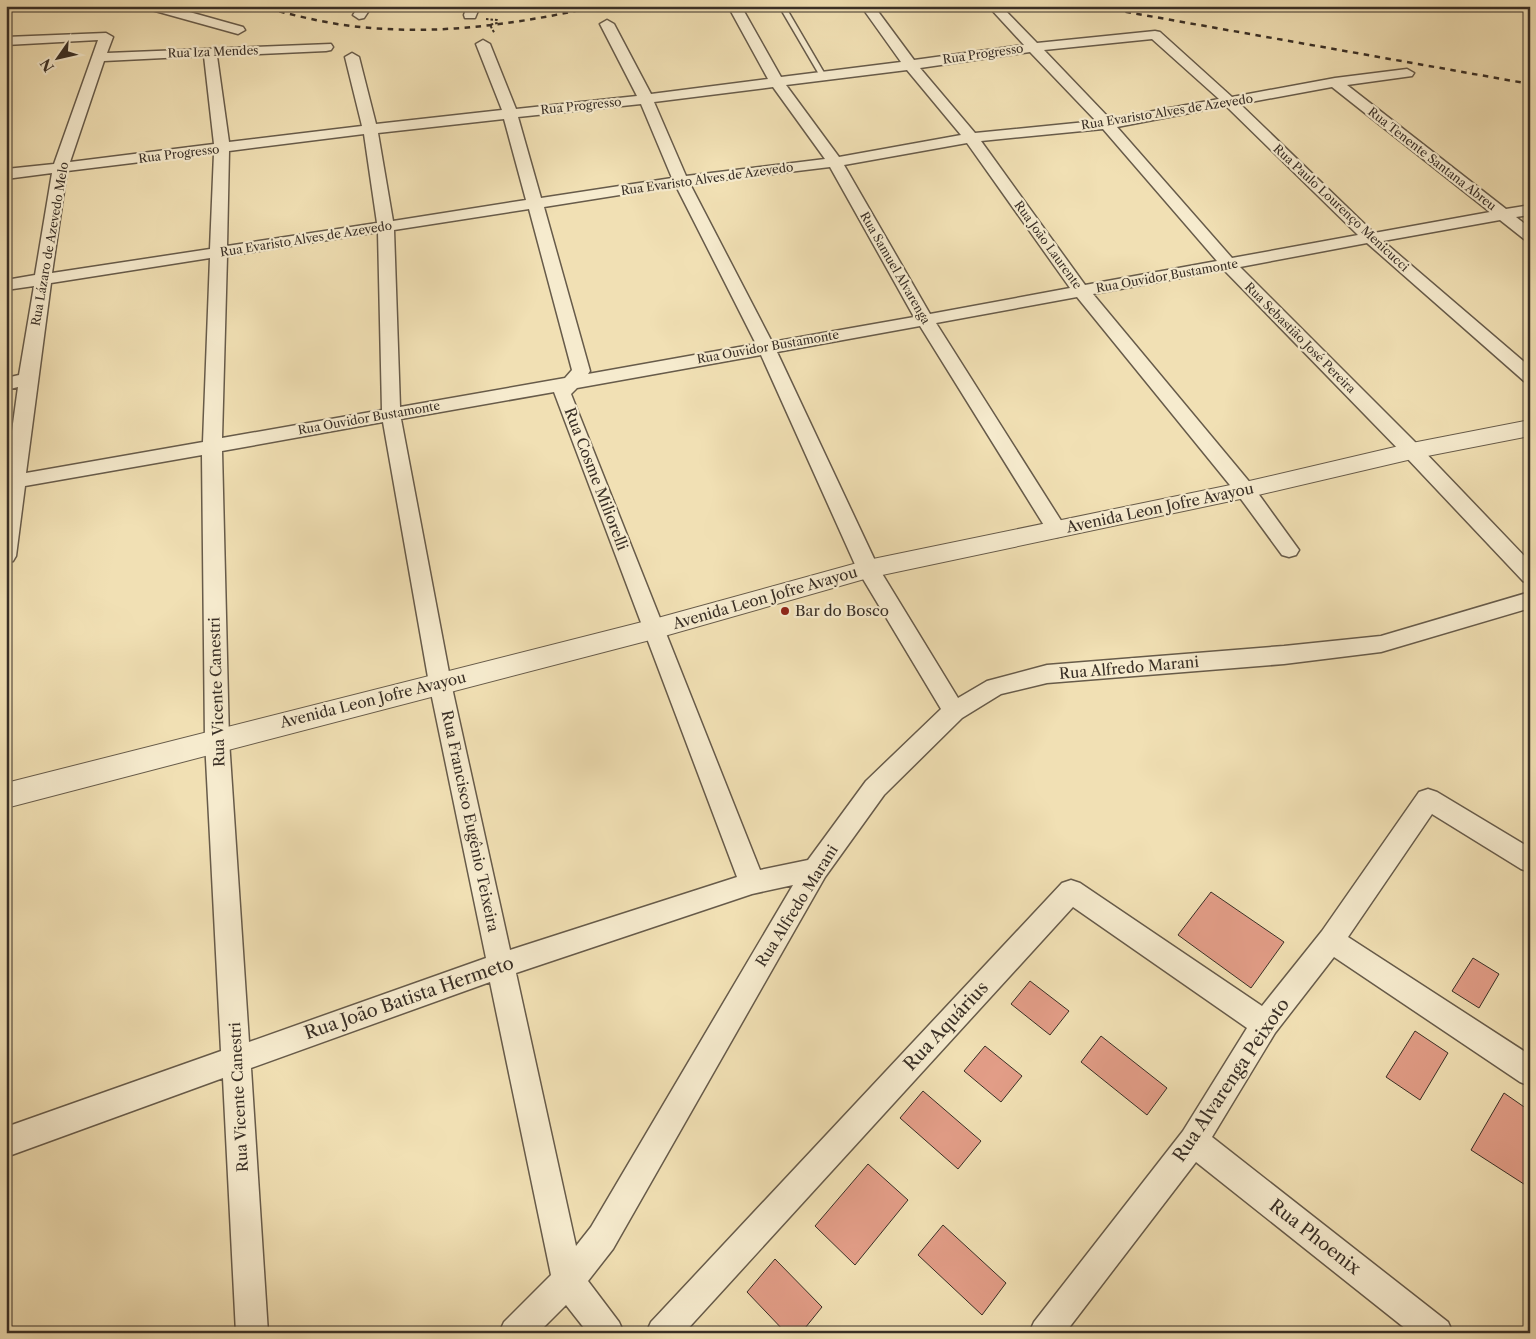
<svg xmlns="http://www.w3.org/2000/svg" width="1536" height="1339" viewBox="0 0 1536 1339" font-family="'Libre Caslon Text',serif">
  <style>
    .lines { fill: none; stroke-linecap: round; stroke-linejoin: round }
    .stream { stroke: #748573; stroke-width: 4.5 }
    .building { fill: #e29d87; stroke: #392f26 }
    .service-casing { stroke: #675b4a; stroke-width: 3 }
    .minor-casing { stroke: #675b4a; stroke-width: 3 }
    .tertiary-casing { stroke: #675b4a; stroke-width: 2 }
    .path { stroke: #392f26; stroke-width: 2; stroke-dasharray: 2.5 2; stroke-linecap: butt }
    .service { fill: #f6ebce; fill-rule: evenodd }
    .minor { fill: #f6ebce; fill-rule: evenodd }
    .tertiary { fill: #f6ebce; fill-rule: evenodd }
    .rail { stroke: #392f26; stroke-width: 2.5; stroke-dasharray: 5.5 5.5; stroke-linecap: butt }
    .poi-dot { fill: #8f2418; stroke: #f6ebce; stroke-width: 2 }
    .labels { text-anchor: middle; stroke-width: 4.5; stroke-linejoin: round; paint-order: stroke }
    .far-street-label { font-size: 12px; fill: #392f26; stroke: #f6ebce }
    .street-label { font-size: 15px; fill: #392f26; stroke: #f6ebce }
    .poi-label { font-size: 15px; fill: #392f26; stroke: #f6ebce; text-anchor: start }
    .near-street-label { font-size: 18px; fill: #392f26; stroke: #f6ebce }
  </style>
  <rect width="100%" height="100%" fill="#f1e0b4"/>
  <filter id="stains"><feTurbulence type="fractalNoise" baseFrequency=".004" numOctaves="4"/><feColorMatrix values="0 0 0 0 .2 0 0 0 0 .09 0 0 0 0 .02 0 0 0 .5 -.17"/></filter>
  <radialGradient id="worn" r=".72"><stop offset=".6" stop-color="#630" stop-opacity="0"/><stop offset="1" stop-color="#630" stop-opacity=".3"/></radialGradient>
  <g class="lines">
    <path class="stream" d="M1384,6l59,2 -1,-2"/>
  </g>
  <g class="building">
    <path d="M1211,892l73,50 -33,46 -73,-53z"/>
    <path d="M1473,958l26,16 -20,34 -27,-17z"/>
    <path d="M1030,981l39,30 -19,24 -39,-31z"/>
    <path d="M1415,1031l33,22 -28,47 -34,-23z"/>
    <path d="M1101,1036l66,52 -20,27 -66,-53z"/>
    <path d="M985,1046l37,30 -21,26 -37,-31z"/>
    <path d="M923,1091l58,50 -23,28 -58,-51z"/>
    <path d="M1504,1093l26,18v77l-59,-38z"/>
    <path d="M868,1164l40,36 -53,65 -40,-39z"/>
    <path d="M943,1225l63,58 -24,32 -64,-60z"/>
    <path d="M775,1259l47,48 -21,26h-15l-39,-41z"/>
  </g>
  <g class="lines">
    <g class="service-casing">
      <path id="service" d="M779,6h6l41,70 -1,1 -5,-1z"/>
    </g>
    <g class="minor-casing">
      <g id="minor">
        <path d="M147,6h21l75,21 2,3 -7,4 -90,-25z"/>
        <path d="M359,6h13l-8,12 -5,1 -6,-4z"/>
        <path d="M467,6h13l-5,12h-10l-1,-3z"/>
        <path d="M728,6h13l40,71 120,-15 -40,-56h13l40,54 110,-15 -35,-38 12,-1 36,37 118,-12 5,1 72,65 103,-19 72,-9 7,4 -2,3 -65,9 159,124 24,-4v10l-14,2 14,11v13l-6,-2 -24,-19 -117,21 147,126v16l-6,-2 -157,-138 -127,24 179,179 111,116v22l-7,-3 -118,-125 -181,-186 -131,24 159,191 47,65 -3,5 -7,2 -7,-2 -44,-60 -161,-198 -141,26 131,207 -3,5 -7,2 -7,-2 -130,-209 -143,26 101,215 80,131 29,-17 60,-16 237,-19 97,-10 149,-44v16l-149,44 -97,12 -237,19 -46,11 -39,24 -78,77 -59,82 -212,372 -25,32 31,41 5,11h-36l-22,-28 -28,28h-39l5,-11 47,-47 -61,-293 -239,86 17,265h-32l-13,-255 -217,79v-30l215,-76 -16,-311 -3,-285 -177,31 -9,70 -3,5 -7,2v-88l12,-88 -12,3v-12l13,-3 15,-89 -28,4v-10l29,-5 17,-102 -46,6v-10l48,-5 44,-124 -92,5v-8l100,-4 7,4 -6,16 224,-9 2,3 -2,3 -5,1 -109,5 12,86 133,-16 -17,-69 7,-4 7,4 17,67 126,-14 -26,-66 7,-4 7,4 26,65 121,-13 -37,-72 7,-4 7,4 37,70 117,-15zM1152,39l67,60 -109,20 -66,-69zM1030,52l66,69 -121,12 -55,-65zM204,56l10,88 -144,18 34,-101zM907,70l54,65 -122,22 -53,-72zM773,87l52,72 -139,17 -32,-74zM1332,87l158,125 -116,21 -134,-129zM641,104l31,74 -131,20 -23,-81zM1226,106l132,129 -126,23 -115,-131zM504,119l22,81 -133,21 -15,-88zM1103,129l114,132 -132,24 -104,-144zM364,134l13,89 -150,23 2,-95zM967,143l103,145 -140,26 -86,-149zM214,153l-4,96 -158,24 15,-102zM830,167l84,150 -142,25 -82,-158zM676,186l80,158 -168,30 2,-3 -46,-164zM529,209l43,161 -7,8 -165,29 -6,-177zM378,232l4,178 -160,28 5,-182zM210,258l-7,184 -177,31 25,-190zM761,355l96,214 84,140 -75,72 -58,79 -48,10 -189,-476 6,-6zM554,392l183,485 -227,73 -59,-267 -50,-264zM383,422l46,261 57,275 -237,84 -20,-302 -7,-289zM793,885l-202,342 -15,19 -60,-273 236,-79z"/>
        <path d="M1428,789l9,3 93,56v24l-9,-3 -89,-55 -84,123 182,118v31l-10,-4 -186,-125 -59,76 -63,104 236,185 5,11h-42l-215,-171 -131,171h-36l5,-11 149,-191 64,-103 -174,-121 -389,426h-38l5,-11 411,-439 9,-3 9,3 182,123 60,-75 97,-139z"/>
      </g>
    </g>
    <g class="tertiary-casing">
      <path id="tertiary" d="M1530,420v16l-118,23 -167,39 -377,80 -214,61 -648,169v-25l648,-164 214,-59 377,-78 167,-39z"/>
    </g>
    <path class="path" d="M486,19l11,1v3l-7,2 5,9"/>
    <use href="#service" class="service"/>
    <use href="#minor" class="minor"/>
    <use href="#tertiary" class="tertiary"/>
    <g class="rail">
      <path d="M258,6c28,7 57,15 86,19 86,12 170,0 254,-19"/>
      <path d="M1093,6l437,78"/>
    </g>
  </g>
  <circle class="poi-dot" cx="785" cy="611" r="5"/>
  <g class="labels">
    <g class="far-street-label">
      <text transform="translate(213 52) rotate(-2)" y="4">Rua Iza Mendes</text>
      <text transform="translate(983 54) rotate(-8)" y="4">Rua Progresso</text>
      <text transform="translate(581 106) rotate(-6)" y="4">Rua Progresso</text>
      <text transform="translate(1167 112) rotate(-9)" y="4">Rua Evaristo Alves de Azevedo</text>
      <text transform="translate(179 154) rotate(-7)" y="4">Rua Progresso</text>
      <text transform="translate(1432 159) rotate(38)" y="4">Rua Tenente Santana Abreu</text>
      <text transform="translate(707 179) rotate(-8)" y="4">Rua Evaristo Alves de Azevedo</text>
      <text transform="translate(1341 208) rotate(43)" y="4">Rua Paulo Lourenço Menicucci</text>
      <text transform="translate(306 239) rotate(-9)" y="4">Rua Evaristo Alves de Azevedo</text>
      <text transform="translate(50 244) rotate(-80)" y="4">Rua Lázaro de Azevedo Melo</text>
      <text transform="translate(1048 245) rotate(54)" y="4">Rua João Laurente</text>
      <text transform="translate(895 268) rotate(60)" y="4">Rua Samuel Alvarenga</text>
      <text transform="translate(1167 276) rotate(-10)" y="4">Rua Ouvidor Bustamonte</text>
      <text transform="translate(1300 338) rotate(45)" y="4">Rua Sebastião José Pereira</text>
      <text transform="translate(768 347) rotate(-10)" y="4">Rua Ouvidor Bustamonte</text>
      <text transform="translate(369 418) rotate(-10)" y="4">Rua Ouvidor Bustamonte</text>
    </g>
    <g class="street-label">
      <text transform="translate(596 479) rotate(69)" y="5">Rua Cosme Miliorelli</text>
      <text transform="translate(1160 508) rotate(-12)" y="5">Avenida Leon Jofre Avayou</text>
      <text transform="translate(765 598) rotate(-16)" y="5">Avenida Leon Jofre Avayou</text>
      <text transform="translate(1129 668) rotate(-5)" y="5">Rua Alfredo Marani</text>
      <text transform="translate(217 692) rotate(-92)" y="5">Rua Vicente Canestri</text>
      <text transform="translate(373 700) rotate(-14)" y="5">Avenida Leon Jofre Avayou</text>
      <text transform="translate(470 821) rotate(78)" y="5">Rua Francisco Eugênio Teixeira</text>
      <text transform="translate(797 906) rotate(-58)" y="5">Rua Alfredo Marani</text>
      <text transform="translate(239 1097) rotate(-93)" y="5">Rua Vicente Canestri</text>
    </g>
    <g class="poi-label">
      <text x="795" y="616">Bar do Bosco</text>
    </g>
    <g class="near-street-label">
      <text transform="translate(409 998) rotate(-19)" y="6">Rua João Batista Hermeto</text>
      <text transform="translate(946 1026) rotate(-47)" y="6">Rua Aquárius</text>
      <text transform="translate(1231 1080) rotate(-56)" y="6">Rua Alvarenga Peixoto</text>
      <text transform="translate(1315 1237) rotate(38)" y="6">Rua Phoenix</text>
    </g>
  </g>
  <rect width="1536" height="1339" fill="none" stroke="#f1e0b4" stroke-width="25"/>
  <rect x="8" y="8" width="1521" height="1324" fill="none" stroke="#392f26" stroke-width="2.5"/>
  <rect x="12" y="12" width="1511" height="1314" fill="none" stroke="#392f26"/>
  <g transform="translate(58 58) rotate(236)" stroke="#f6ebce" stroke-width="4" paint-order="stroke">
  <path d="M0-4L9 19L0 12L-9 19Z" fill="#392f26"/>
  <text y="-8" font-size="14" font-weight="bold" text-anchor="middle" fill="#392f26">N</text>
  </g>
  <rect width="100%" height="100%" filter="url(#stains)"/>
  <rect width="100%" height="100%" fill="url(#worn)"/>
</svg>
